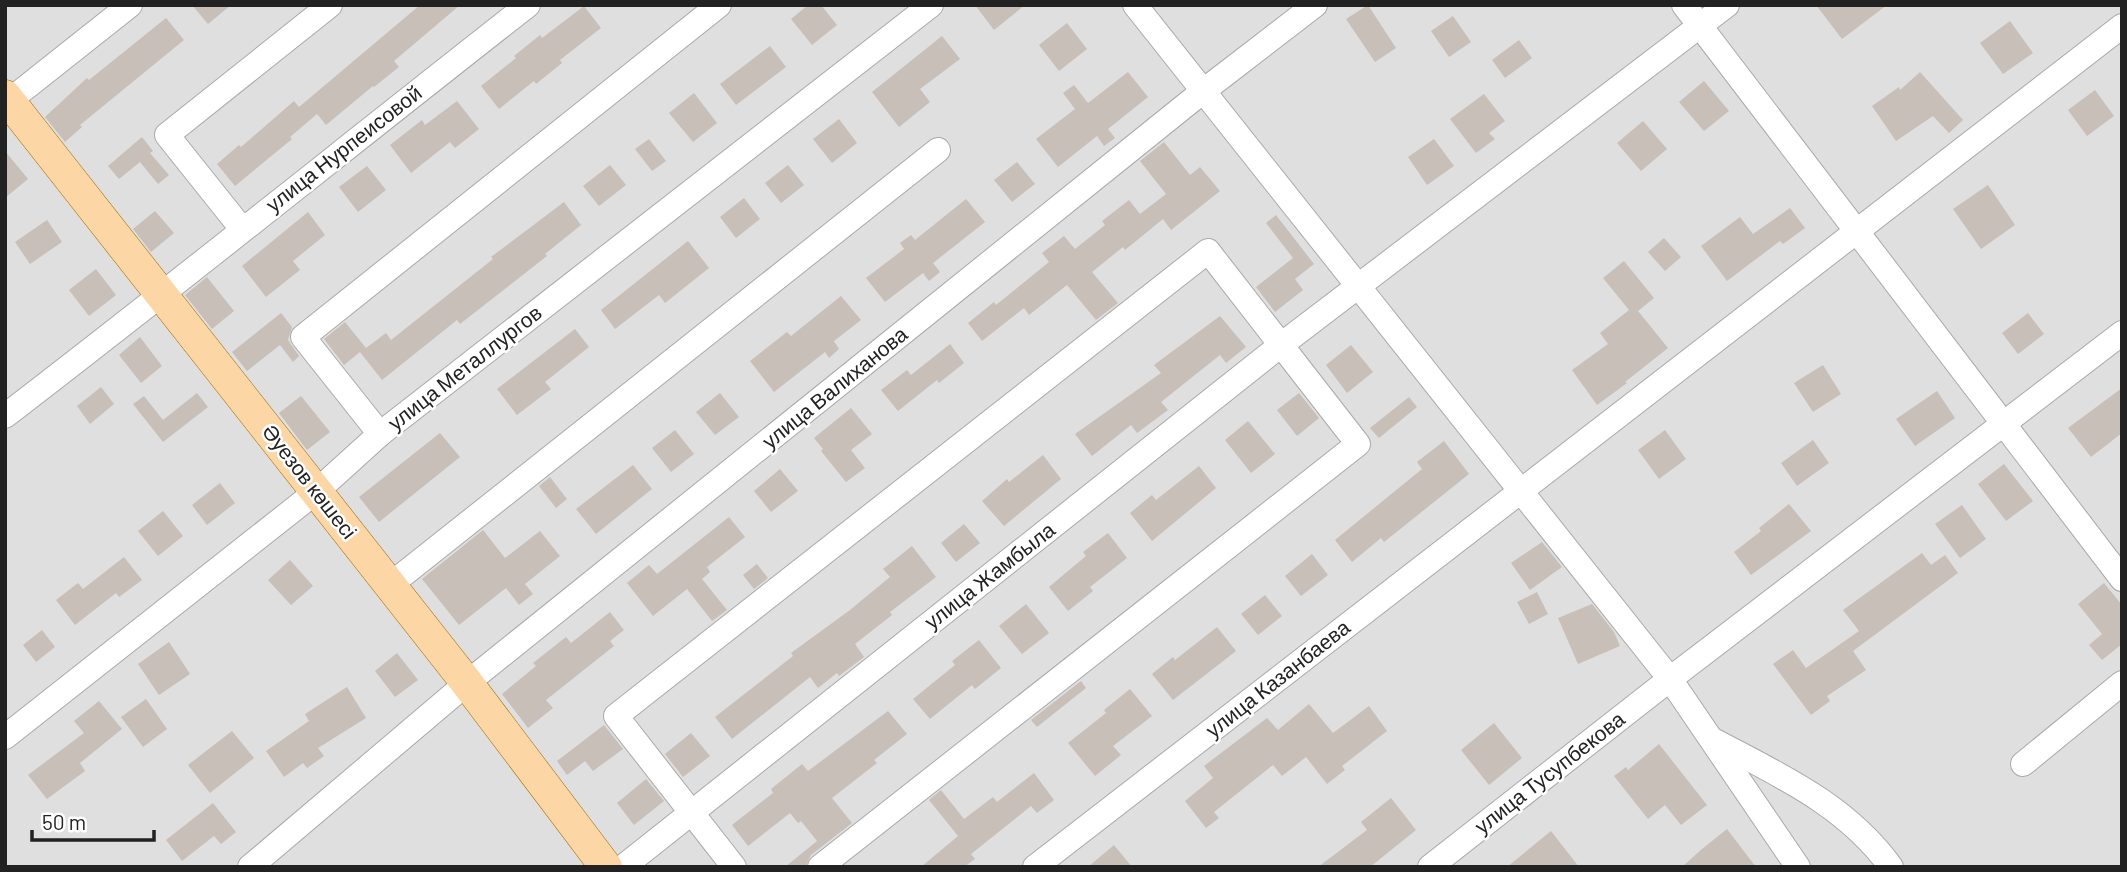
<svg xmlns="http://www.w3.org/2000/svg" width="2127" height="872" viewBox="0 0 2127 872" font-family="Barlow,sans-serif">
  <style>
    .residential { fill: #e0dfdf }
    .building { fill: #c7bfb8 }
    .lines { fill: none; stroke-linecap: round; stroke-linejoin: round }
    .minor-casing { stroke: #a9a9a9; stroke-width: 26 }
    .major-casing { stroke: #a06b00; stroke-width: 33 }
    .minor { stroke: #fff; stroke-width: 24 }
    .major { stroke: #fcd6a4; stroke-width: 32 }
    .labels { text-anchor: middle; stroke-width: 5; stroke-linejoin: round; paint-order: stroke }
    .street-label { font-size: 21px; fill: #222; stroke: #fff }
  </style>
  <rect width="100%" height="100%" fill="#f2efe9"/>
  <rect class="residential" x="5" y="5" width="2117" height="862"/>
  <g class="building">
    <path d="M192,5h39l-23,19z"/>
    <path d="M420,5h40l-66,56 5,6 -25,20 -1,-1 -47,39 -9,-11 -27,23 2,2 -57,47 -18,-22 22,-19 2,2 53,-46 5,6z"/>
    <path d="M808,5h13l16,20 -25,20 -21,-26z"/>
    <path d="M975,5h50l-31,25z"/>
    <path d="M1368,5l28,43 -21,14 -29,-43z"/>
    <path d="M1816,5h71l-45,34z"/>
    <path d="M584,6l17,22 -41,32 2,3 -26,21 -2,-3 -35,28 -18,-23 35,-28 -2,-2 26,-21 2,3z"/>
    <path d="M1453,16l18,26 -22,15 -18,-26z"/>
    <path d="M166,18l18,22 -104,85 2,2 -17,15 -20,-25 42,-39 2,2z"/>
    <path d="M2010,21l23,32 -30,21 -23,-31z"/>
    <path d="M1067,23l20,26 -28,22 -20,-26z"/>
    <path d="M942,36l18,23 -40,30 10,13 -31,25 -27,-35z"/>
    <path d="M1519,40l13,18 -27,20 -13,-18z"/>
    <path d="M770,46l16,21 -50,38 -16,-21z"/>
    <path d="M1128,72l20,25 -40,32 7,9 -11,8 -7,-10 -39,31 -22,-28 39,-30 -12,-16 11,-8 14,18z"/>
    <path d="M1920,72l43,48 -14,13 -16,-17 -37,25 -24,-35 27,-19 1,3z"/>
    <path d="M1704,81l25,30 -25,20 -25,-29z"/>
    <path d="M2095,90l19,26 -27,20 -19,-26z"/>
    <path d="M694,93l23,30 -24,19 -24,-29z"/>
    <path d="M1484,94l21,27 -16,12 6,6 -19,14 -26,-34z"/>
    <path d="M457,101l22,28 -24,19 -5,-6 -39,31 -21,-28 32,-25 3,5z"/>
    <path d="M839,119l18,24 -25,20 -19,-24z"/>
    <path d="M1643,121l24,28 -26,22 -24,-28z"/>
    <path d="M142,137l11,14 -3,2 19,22 -11,9 -18,-22 -21,17 -11,-13z"/>
    <path d="M649,139l17,22 -14,10 -17,-22z"/>
    <path d="M1434,139l20,27 -27,19 -19,-28z"/>
    <path d="M1164,142l26,33 10,-8 20,24 -49,39 -8,-11 -38,31 -2,-3 -31,25 26,31 -22,17 -29,-35 -38,30 -5,-7 -42,33 -14,-18 26,-21 2,3 53,-43 -7,-9 22,-17 11,13 30,-24 -3,-4 27,-21 11,14 26,-20 -26,-33z"/>
    <path d="M5,151l23,28 -23,19z"/>
    <path d="M1017,162l18,22 -23,18 -18,-22z"/>
    <path d="M610,165l16,20 -27,21 -16,-20z"/>
    <path d="M788,165l16,20 -23,18 -16,-20z"/>
    <path d="M367,166l19,24 -28,22 -19,-25z"/>
    <path d="M1988,185l27,40 -34,24 -28,-40z"/>
    <path d="M744,198l16,21 -24,19 -16,-21z"/>
    <path d="M966,199l19,23 -52,41 7,9 -11,9 -6,-8 -38,29 -19,-24 38,-29 -4,-6 11,-8 4,5z"/>
    <path d="M564,202l17,23 -36,29 2,2 -87,68 -3,-4 -75,60 -22,-28 -16,13 -20,-26 21,-17 21,26 -4,3 24,-18 5,7 102,-81 -2,-2z"/>
    <path d="M1790,208l15,20 -22,16 -3,-3 -53,40 -26,-35 39,-29 13,17z"/>
    <path d="M155,211l19,22 -23,19 -18,-23z"/>
    <path d="M308,212l17,23 -32,26 7,9 -34,27 -24,-31z"/>
    <path d="M1276,215l38,49 -19,15 8,11 -28,22 -19,-25 37,-29 -27,-35z"/>
    <path d="M47,220l15,22 -32,22 -15,-22z"/>
    <path d="M1664,238l17,19 -16,14 -17,-19z"/>
    <path d="M688,241l21,27 -44,35 -6,-8 -44,34 -14,-19z"/>
    <path d="M1624,261l30,37 -16,13 30,37 -43,34 2,1 -30,22 -25,-35 36,-26 -8,-11 29,-23 -26,-32z"/>
    <path d="M96,269l20,26 -27,21 -20,-26z"/>
    <path d="M207,277l27,34 -22,18 -27,-34z"/>
    <path d="M841,296l20,24 -27,21 5,8 -10,9 -4,-6 -51,40 -24,-31 37,-29 4,4z"/>
    <path d="M281,313l11,14 -4,13 11,16 -6,6 -13,-17 -33,26 -15,-19z"/>
    <path d="M2028,313l16,21 -26,20 -16,-21z"/>
    <path d="M1220,316l26,31 -20,16 -6,-8 -59,47 7,8 -31,23 -6,-8 -39,31 -17,-22 86,-61 -7,-8z"/>
    <path d="M575,329l14,18 -44,35 6,7 -34,26 -20,-26z"/>
    <path d="M140,337l22,29 -21,17 -22,-28z"/>
    <path d="M950,344l14,19 -25,20 -2,-3 -39,31 -17,-21 26,-20 4,5z"/>
    <path d="M1351,345l22,27 -26,21 -21,-28z"/>
    <path d="M1823,365l18,29 -28,18 -19,-29z"/>
    <path d="M101,387l13,17 -24,20 -13,-18z"/>
    <path d="M2122,388v45l-31,24 -23,-29z"/>
    <path d="M1937,391l18,27 -40,28 -19,-27z"/>
    <path d="M197,393l11,14 -45,35 -30,-38 11,-8 19,24z"/>
    <path d="M720,393l19,24 -24,18 -19,-23z"/>
    <path d="M1299,393l20,25 -22,18 -20,-26z"/>
    <path d="M301,396l29,36 -23,18 -28,-37z"/>
    <path d="M1409,397l8,10 -38,31 -9,-10z"/>
    <path d="M851,408l21,26 -21,16 14,18 -19,14 -25,-31 2,-2 -9,-11z"/>
    <path d="M1248,421l27,33 -24,19 -26,-33z"/>
    <path d="M675,430l19,24 -23,18 -19,-24z"/>
    <path d="M1665,430l21,29 -27,20 -21,-29z"/>
    <path d="M440,433l20,24 -81,65 -20,-25z"/>
    <path d="M1813,440l16,23 -32,23 -16,-23z"/>
    <path d="M1444,441l25,33 -85,68 -3,-4 -29,24 -17,-22 87,-71 -5,-7z"/>
    <path d="M1043,455l18,24 -57,47 -22,-25 25,-22 2,3z"/>
    <path d="M2004,464l29,37 -27,20 -28,-37z"/>
    <path d="M633,465l19,24 -56,45 -20,-25z"/>
    <path d="M1199,466l17,22 -64,53 -22,-28 22,-18 4,5z"/>
    <path d="M780,469l18,22 -27,21 -17,-21z"/>
    <path d="M550,477l17,22 -11,9 -17,-22z"/>
    <path d="M220,483l15,20 -28,22 -15,-20z"/>
    <path d="M1789,504l22,27 -60,44 -17,-23 27,-21 -2,-3z"/>
    <path d="M1962,505l24,34 -26,19 -25,-34z"/>
    <path d="M163,511l20,25 -25,20 -20,-25z"/>
    <path d="M729,517l16,20 -38,30 3,5 -8,7 25,31 -15,11 -25,-32 -34,27 -26,-33 22,-18 8,9z"/>
    <path d="M964,524l16,19 -24,19 -15,-19z"/>
    <path d="M483,530l22,28 35,-27 20,25 -35,28 8,10 -14,11 -13,-17 -47,37 -37,-46z"/>
    <path d="M1108,533l19,25 -37,29 3,4 -25,20 -19,-24 37,-31 -3,-4z"/>
    <path d="M1542,542l20,25 -32,23 -19,-27z"/>
    <path d="M912,546l24,31 -46,35 2,3 -37,29 9,13 -25,19 -2,-3 -19,15 -8,-11 -78,62 -17,-22 78,-61 -2,-3 59,-43 40,-33 -7,-8z"/>
    <path d="M1922,553l9,12 14,-10 13,18 -105,78 13,19 -39,26 3,5 -19,14 -38,-51 20,-14 13,18 53,-37 -16,-21z"/>
    <path d="M1312,554l16,21 -27,21 -16,-20z"/>
    <path d="M124,557l18,23 -23,17 -3,-4 -41,32 -19,-25 22,-17 5,6z"/>
    <path d="M290,560l23,26 -22,19 -23,-25z"/>
    <path d="M757,564l11,14 -14,11 -11,-14z"/>
    <path d="M2104,583l18,22v39l-20,16 -13,-15 13,-11 -24,-30z"/>
    <path d="M1537,592l11,22 -19,10 -12,-22z"/>
    <path d="M1265,595l17,21 -24,19 -17,-21z"/>
    <path d="M1026,604l23,29 -27,21 -23,-28z"/>
    <path d="M1592,604l22,28 6,14 -42,18 -20,-46z"/>
    <path d="M610,612l14,18 -14,11 4,5 -68,54 7,8 -25,20 -26,-34 34,-28 -3,-3 33,-26 5,6z"/>
    <path d="M1217,627l19,24 -63,49 -21,-26 21,-17 2,3z"/>
    <path d="M42,630l13,17 -19,15 -13,-17z"/>
    <path d="M979,640l22,28 -26,21 -3,-4 -42,34 -17,-20 42,-34 -3,-4z"/>
    <path d="M169,642l21,32 -31,21 -21,-31z"/>
    <path d="M397,653l21,27 -23,17 -20,-26z"/>
    <path d="M1081,681l5,7 -49,39 -6,-7z"/>
    <path d="M347,687l19,31 -48,30 6,8 -17,12 -4,-5 -19,14 -18,-26 43,-30 -4,-7z"/>
    <path d="M1130,689l22,27 -39,30 8,9 -26,21 -27,-33 38,-30 -2,-3z"/>
    <path d="M146,699l21,30 -24,18 -22,-30z"/>
    <path d="M99,701l23,28 -42,34 5,8 -38,28 -19,-24 56,-42 -10,-12z"/>
    <path d="M1309,704l24,29 36,-27 18,25 -45,35 3,4 -18,14 -21,-27 -24,19 -9,-11 -59,47 5,6 -13,10 -21,-27 28,-23 -9,-12 63,-48 11,12z"/>
    <path d="M888,711l19,23 -33,26 3,3 -45,35 20,25 -41,32 -6,12h-20l32,-26 -16,-20 -3,2 -8,-10 -42,33 -16,-21 41,-32 -2,-4 31,-25 6,7z"/>
    <path d="M1494,723l28,35 -33,27 -28,-35z"/>
    <path d="M604,725l19,24 -30,22 -8,-10 -18,14 -10,-14z"/>
    <path d="M232,731l22,27 -44,35 -22,-28z"/>
    <path d="M691,733l19,23 -27,21 -18,-23z"/>
    <path d="M1659,744l48,61 -26,20 -16,-20 -17,14 -34,-43 12,-9 2,3z"/>
    <path d="M1034,773l20,27 -17,13 -6,-7 -60,48 4,5 -11,8h-43l37,-31 -29,-36 12,-10 23,29 29,-22 4,5z"/>
    <path d="M646,779l18,22 -30,24 -17,-22z"/>
    <path d="M1391,798l25,32 -46,37h-52l49,-37 -6,-8z"/>
    <path d="M213,803l23,29 -15,12 -7,-8 -32,25 -16,-21z"/>
    <path d="M1727,829l29,38h-74l20,-18z"/>
    <path d="M1551,831l28,36h-72z"/>
    <path d="M1114,845l18,22h-44z"/>
  </g>
  <g class="lines">
    <g class="minor-casing">
      <g id="minor">
        <path d="M1135,5l535,674 128,188"/>
        <path d="M1684,5l438,574"/>
        <path d="M5,104l125,-99"/>
        <path d="M242,229l-75,-94 163,-130"/>
        <path d="M5,416c176,-135 348,-274 523,-411"/>
        <path d="M380,434l-77,-97 416,-332"/>
        <path d="M390,585l548,-435"/>
        <path d="M5,737l312,-246 63,-57 551,-429"/>
        <path d="M1715,741c66,35 131,64 176,126"/>
        <path d="M2023,764l99,-81"/>
        <path d="M250,867l217,-184 735,-591 113,-87"/>
        <path d="M623,867l658,-522 446,-340"/>
        <path d="M734,867l-118,-151 592,-465 150,193 -538,423"/>
        <path d="M1035,867l1087,-841"/>
        <path d="M1430,867l240,-188 452,-346"/>
      </g>
    </g>
    <g class="major-casing">
      <path id="major" d="M5,96l462,587 139,184"/>
    </g>
    <use href="#minor" class="minor"/>
    <use href="#major" class="major"/>
  </g>
  <g class="labels">
    <g class="street-label">
      <text transform="translate(344 149) rotate(-38)" y="7">улица Нурпеисовой</text>
      <text transform="translate(465 368) rotate(-38)" y="7">улица Металлургов</text>
      <text transform="translate(835 388) rotate(-39)" y="7">улица Валиханова</text>
      <text transform="translate(309 482) rotate(52)" y="7">Әуезов көшесі</text>
      <text transform="translate(990 576) rotate(-38)" y="7">улица Жамбыла</text>
      <text transform="translate(1278 679) rotate(-38)" y="7">улица Казанбаева</text>
      <text transform="translate(1550 773) rotate(-38)" y="7">улица Тусупбекова</text>
    </g>
  </g>
  <rect width="2127" height="872" fill="none" stroke="#222222" stroke-width="14"/>
  <path d="M32 830v10h122v-10" fill="none" stroke="#222222" stroke-width="3.5"/>
  <text x="42" y="830" font-size="21" fill="#222222" stroke="#ffffff" stroke-width="5" paint-order="stroke">50 m</text>
</svg>
